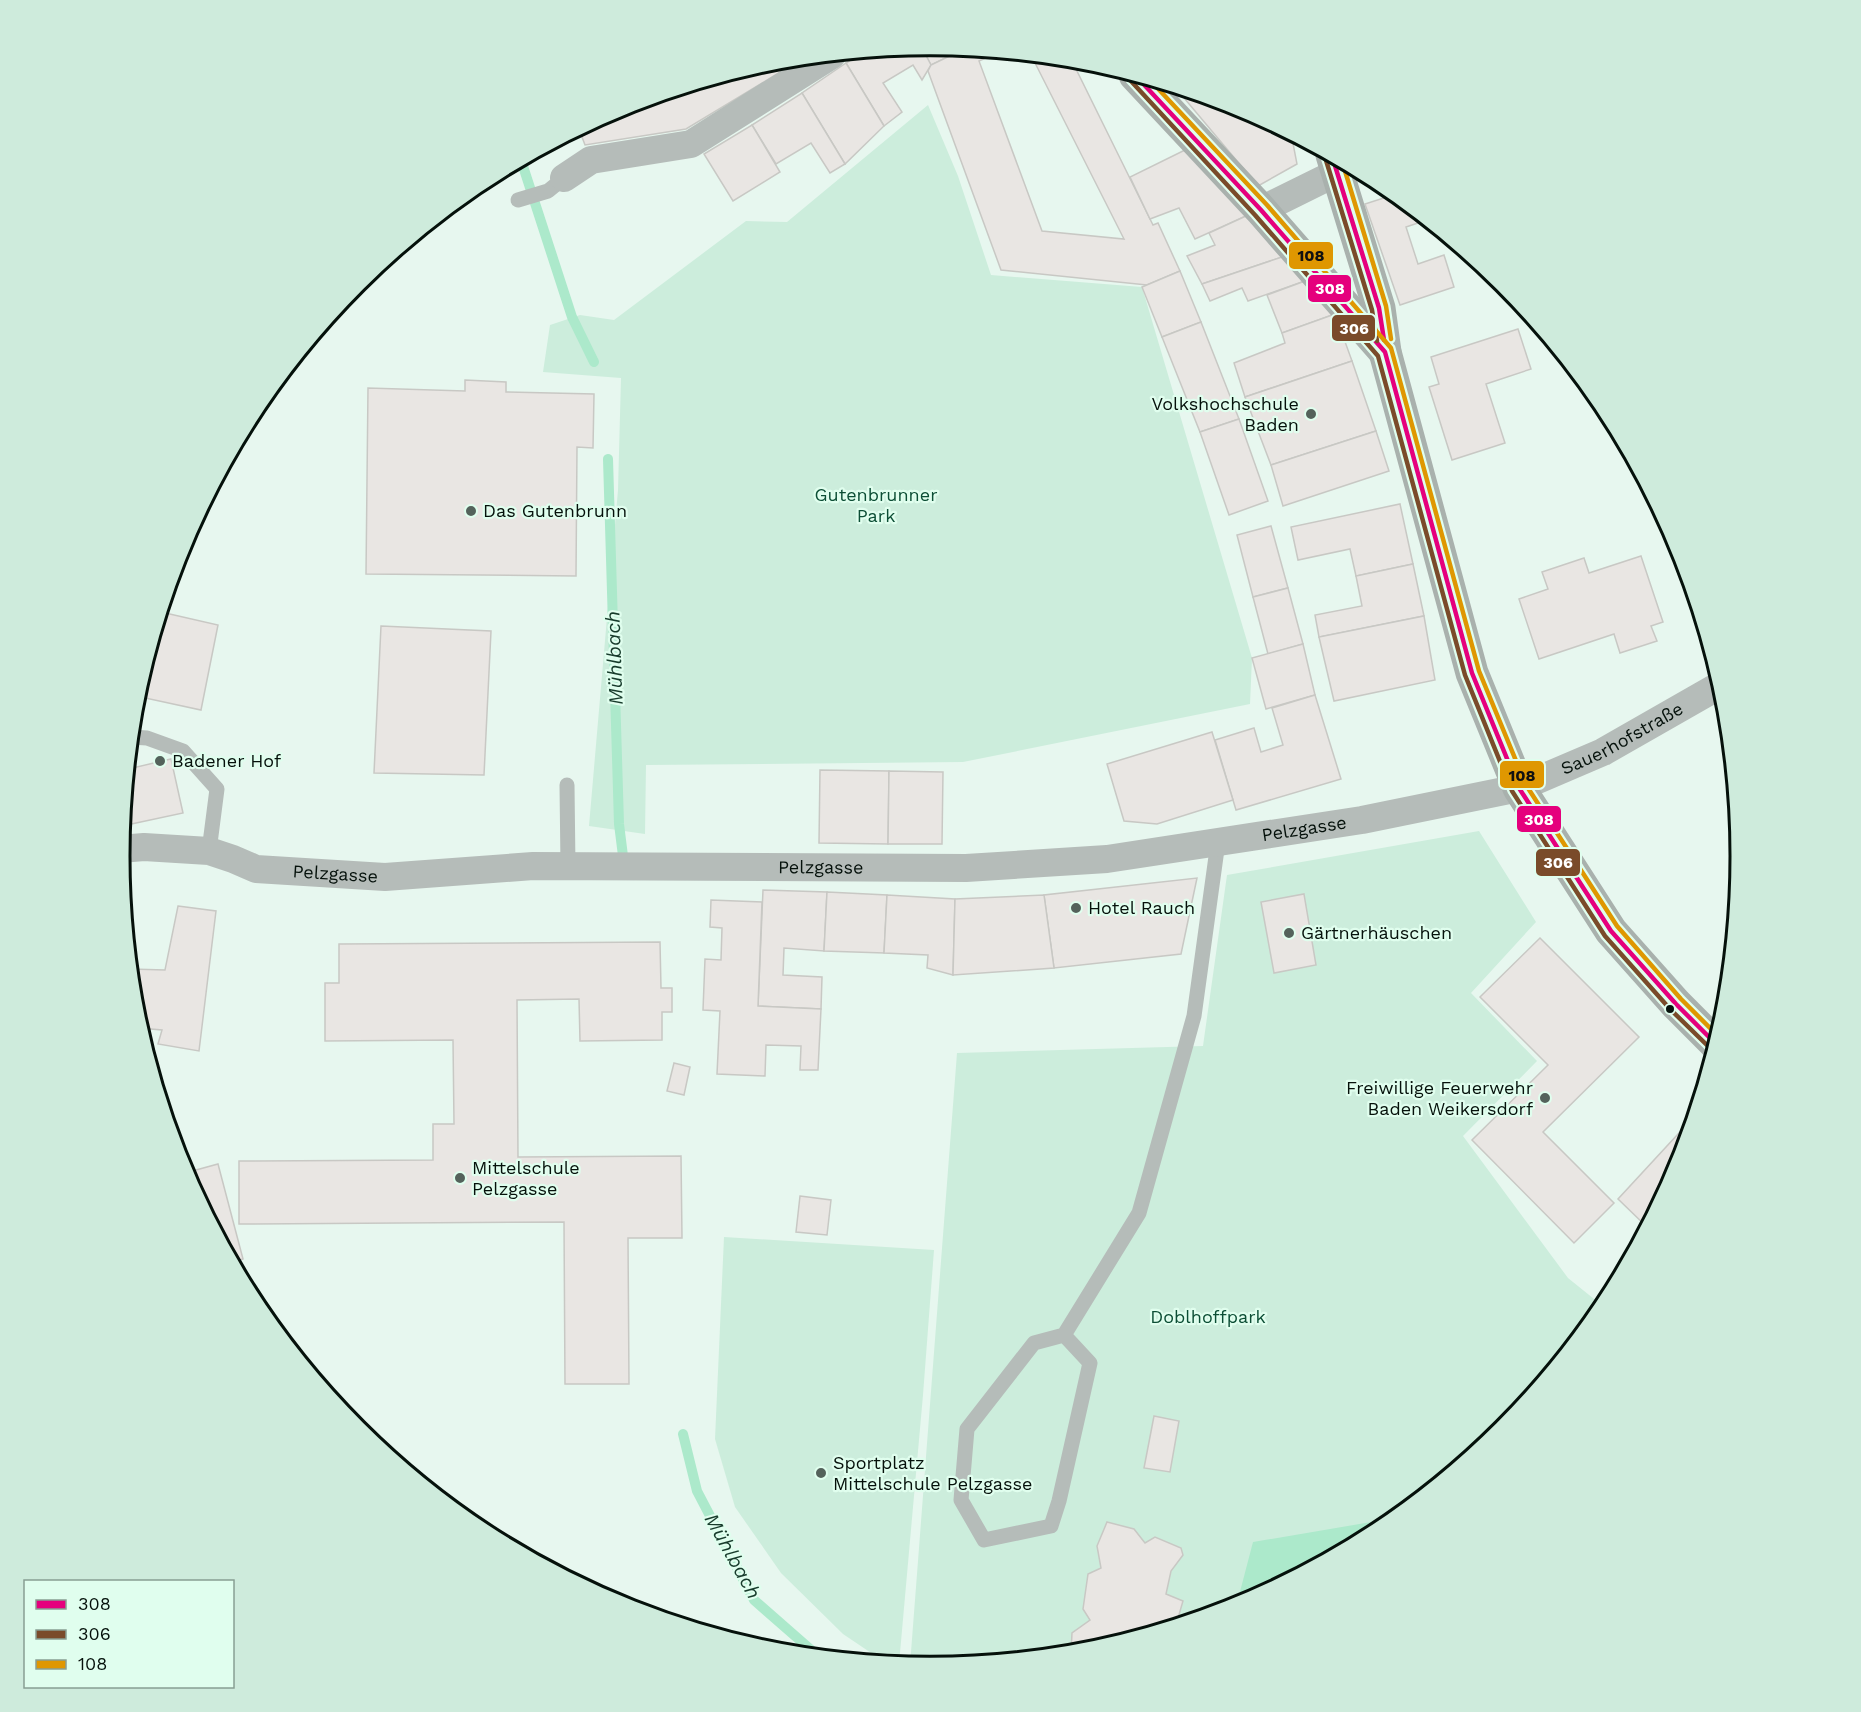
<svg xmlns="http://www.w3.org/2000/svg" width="1861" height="1712" viewBox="0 0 1861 1712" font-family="'Work Sans',sans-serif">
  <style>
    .green { fill: #cceddc }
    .water { fill: #ace9cb }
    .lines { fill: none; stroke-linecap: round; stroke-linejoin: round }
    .stream { stroke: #ace9cb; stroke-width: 10 }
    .building { fill: #e9e6e3; stroke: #c8c8c4; stroke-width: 1.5 }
    .lane { stroke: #b5bcb9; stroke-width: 15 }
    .street { stroke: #b5bcb9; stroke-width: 28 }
    .secondary { stroke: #a9b1ad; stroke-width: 33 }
    .bus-1-casing { stroke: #e0feee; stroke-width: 9 }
    .bus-2-casing { stroke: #e0feee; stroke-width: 9 }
    .bus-3-casing { stroke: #e0feee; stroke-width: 9 }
    .bus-1 { stroke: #e5007d; stroke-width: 4.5 }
    .bus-2 { stroke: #7a4b2a; stroke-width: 4.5 }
    .bus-3 { stroke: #df9701; stroke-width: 4.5 }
    .poi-dot { fill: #54625b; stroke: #e0feee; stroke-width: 2 }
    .bus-dot { fill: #05110b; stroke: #e0feee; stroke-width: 2 }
    .labels { text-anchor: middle; stroke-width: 4.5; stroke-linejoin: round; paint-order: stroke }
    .poi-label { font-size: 18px; fill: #05110b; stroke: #e0feee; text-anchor: start }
    .park-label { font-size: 18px; fill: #0c4e35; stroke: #e0feee }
    .street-label { font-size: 18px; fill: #05110b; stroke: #e0feee }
    .water-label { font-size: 20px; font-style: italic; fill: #173b2b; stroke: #e0feee }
    .rim { fill: none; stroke: #05110b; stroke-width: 3 }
    .line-badge { stroke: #e0feee; stroke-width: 2 }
    .badge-label { font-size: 16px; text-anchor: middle; font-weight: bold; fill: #fff }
    .pale-badge-label { font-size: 16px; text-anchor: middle; font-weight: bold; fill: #111 }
  </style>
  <rect width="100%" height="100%" fill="#e7f7ef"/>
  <g class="green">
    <path d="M928,105l30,71 33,99 151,12 110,371 -2,46 -287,58 -317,3 -1,69 -56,-8 29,-336 3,-112 -78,-6 7,-47 30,-10 34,5 132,-99 41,1z"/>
    <path d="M1479,831l57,91 -65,71 66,68 -74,75 105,142 36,29 -100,123 -123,101 -140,74 -153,46 -158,16 -20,-2 47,-612 246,-7 24,-171z"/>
    <path d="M724,1237l210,13 -11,145 -24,269 -13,-1 -43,-29 -62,-61 -46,-66 -20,-68z"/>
  </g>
  <g class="water">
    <path d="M1587,384l18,22 46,87 -57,-92z"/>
    <path d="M1389,1519l1,4 -9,8 -145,76 17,-65z"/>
  </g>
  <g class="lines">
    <g class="stream">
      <path d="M521,160l51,157 22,45"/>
      <path d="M608,459l11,365 4,32"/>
      <path d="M683,1434l14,57 57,109 64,56"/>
    </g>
  </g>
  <g class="building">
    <path d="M931,45l35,3 -35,17 -10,-19z"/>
    <path d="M921,46l10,19 -9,15 -9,-15 -30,18 19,29 -18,14 -38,-63 19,-12z"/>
    <path d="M966,48l33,4 -20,9 63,170 82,8 -93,-184 40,4 79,160 3,6 5,-2 22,48 -33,14 -146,-15 -73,-199 3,-6z"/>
    <path d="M805,57l-119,72 -101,16 -6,-16 41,-22 153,-46z"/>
    <path d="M846,63l38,63 -39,38 -43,-71z"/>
    <path d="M1174,86l67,21 50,26 6,31 -39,22z"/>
    <path d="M802,93l43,71 -15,9 -19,-30 -35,21 -24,-39z"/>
    <path d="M752,125l28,47 -47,29 -29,-47z"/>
    <path d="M1185,150l61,66 -51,23 -16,-31 -29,11 -20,-42z"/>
    <path d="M1396,194l31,26 -21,7 12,37 26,-9 10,32 -54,18 -35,-101z"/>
    <path d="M1246,216l36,41 -80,27 -15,-28 28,-11 -6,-12z"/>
    <path d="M1282,257l23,24 -57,20 -6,-13 -32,13 -8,-17z"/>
    <path d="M1180,271l21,51 -39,15 -20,-50z"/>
    <path d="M1305,281l30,33 -53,19 -15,-38z"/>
    <path d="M1335,314l17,47 -107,36 -11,-34 51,-20 -3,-10z"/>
    <path d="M1201,322l38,97 -39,13 -38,-95z"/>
    <path d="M1518,329l13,40 -45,15 19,59 -53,17 -23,-73 10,-3 -8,-27z"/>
    <path d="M1352,361l24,70 -105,34 -26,-68z"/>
    <path d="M465,380l41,2v10l88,2 -1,54 -16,-1 -1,129 -210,-2 2,-186 97,3z"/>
    <path d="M1239,419l29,82 -39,14 -29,-83z"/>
    <path d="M1376,431l13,40 -106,35 -12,-41z"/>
    <path d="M1400,504l13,60 -57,12 -6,-27 -52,11 -7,-33z"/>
    <path d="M1271,526l17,62 -35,9 -16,-62z"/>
    <path d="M1641,556l22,66 -12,4 6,15 -37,12 -6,-19 -75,25 -20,-60 29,-10 -6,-17 42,-14 5,15z"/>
    <path d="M1413,564l11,52 -105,21 -4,-22 47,-9 -6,-30z"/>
    <path d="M1288,588l15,56 -35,10 -15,-57z"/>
    <path d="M161,612l57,13 -17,85 -65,-14z"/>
    <path d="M1424,616l11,64 -101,21 -15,-64z"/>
    <path d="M381,626l110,5 -7,144 -110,-2z"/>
    <path d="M1303,644l12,51 -49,14 -14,-51z"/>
    <path d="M1315,695l26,84 -105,31 -21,-70 39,-12 7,24 22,-7 -11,-37z"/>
    <path d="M1212,732l21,68 -76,24 -33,-3 -17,-57z"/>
    <path d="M171,759l12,54 -61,13 6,-57z"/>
    <path d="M820,770l69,1 -1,73 -69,-1z"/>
    <path d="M889,771l54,1 -1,72h-54z"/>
    <path d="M120,863l5,1 -1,33z"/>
    <path d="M1197,878l-16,76 -127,14 -10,-73z"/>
    <path d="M763,890l64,2 -3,59 -40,-3 -1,27 39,2 -1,32 -63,-3z"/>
    <path d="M827,892l60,3 -3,58 -60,-2z"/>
    <path d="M1304,894l12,71 -42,8 -13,-71z"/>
    <path d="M887,895l68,4 -2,76 -26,-7 1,-13 -44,-2z"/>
    <path d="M1044,895l10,73 -101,7 2,-76z"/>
    <path d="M711,900l51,2 -4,104 63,3 -3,61h-18l1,-24 -35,-1 -1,31 -48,-2 3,-63 -17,-1 2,-51 16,1 1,-32 -12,-1z"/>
    <path d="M178,906l38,5 -17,140 -41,-7 4,-14 -23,-2 -4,-14 -4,-45 34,1z"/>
    <path d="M1540,938l99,99 -96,95 71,71 -40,40 -102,-103 76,-75 -68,-68z"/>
    <path d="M660,942l1,46h11v24h-10v28l-82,1 -1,-42 -62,1 1,157 163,-1 1,82h-54l1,146h-64l-1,-162 -325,2v-63l194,-1v-36h21l-1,-84 -128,1v-58h14v-39z"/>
    <path d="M674,1063l16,4 -6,28 -17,-4z"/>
    <path d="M1691,1120l2,3 -13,44 -33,60 -29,-28z"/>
    <path d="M218,1164l25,95 -11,3 -47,-89z"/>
    <path d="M800,1196l31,4 -4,35 -31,-3z"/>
    <path d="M1154,1416l25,5 -9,51 -26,-4z"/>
    <path d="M1107,1522l27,7 11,14 10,-6 26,11 2,7 -12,16 -5,23 17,7 -7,24 -88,26 -17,2 1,-20 18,-13 -7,-11 5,-35 13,-6 -4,-22z"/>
  </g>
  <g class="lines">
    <g class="lane">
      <path d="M518,200l30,-9 16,-13"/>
      <path d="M131,737l16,1 36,13 34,38 -8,62"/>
      <path d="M567,785l1,82"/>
      <path d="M1064,1335l26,28 -31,138 -8,25 -67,14 -23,-40 6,-71 67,-86 30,-8 75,-122 55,-197 24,-174"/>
    </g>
    <g class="street">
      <path d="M564,178l27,-18 100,-16 141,-89"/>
      <path d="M1261,210l75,-37"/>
      <path id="s1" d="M120,849l24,-2 65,4 24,8 23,10 129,8 148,-11 433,2 141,-9 255,-39 157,-32 84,-36 119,-68"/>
    </g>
    <g class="secondary">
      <path d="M1135,75l126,135 124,142"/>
      <path d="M1332,155l47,153 6,44 87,321 47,115 92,143 65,73 41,41"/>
    </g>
    <g class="bus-1-casing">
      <g id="bus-1">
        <path d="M1135,75l126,135 124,142 87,321 47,115 92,143 65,73 41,41"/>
        <path d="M1332,156l47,152 5,32"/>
      </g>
    </g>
    <g class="bus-2-casing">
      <g id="bus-2">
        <path d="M1130,80l125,135 123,141 87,319 47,116 93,145 65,73 42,41"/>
        <path d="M1325,157l47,153 5,31"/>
      </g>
    </g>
    <g class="bus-3-casing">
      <g id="bus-3">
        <path d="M1149,79l118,126 124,143 88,323 47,114 91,141 64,73 38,38"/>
        <path d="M1342,161l44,145 5,33"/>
      </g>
    </g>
    <use href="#bus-1" class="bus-1"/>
    <use href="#bus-2" class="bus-2"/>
    <use href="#bus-3" class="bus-3"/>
  </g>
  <g class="poi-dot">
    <circle cx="1311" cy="414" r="6"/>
    <circle cx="471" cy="511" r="6"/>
    <circle cx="160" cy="761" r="6"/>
    <circle cx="1076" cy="908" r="6"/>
    <circle cx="1289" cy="933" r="6"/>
    <circle cx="1545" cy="1098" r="6"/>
    <circle cx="460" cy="1178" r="6"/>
    <circle cx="821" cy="1473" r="6"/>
  </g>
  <circle class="bus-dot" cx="1670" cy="1009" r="5"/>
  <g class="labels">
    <g class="poi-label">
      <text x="1299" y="410" text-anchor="end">Volkshochschule<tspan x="1299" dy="21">Baden</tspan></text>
      <text x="483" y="517">Das Gutenbrunn</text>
      <text x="172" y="767">Badener Hof</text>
      <text x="1088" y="914">Hotel Rauch</text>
      <text x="1301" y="939">Gärtnerhäuschen</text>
      <text x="1533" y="1094" text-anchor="end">Freiwillige Feuerwehr<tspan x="1533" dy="21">Baden Weikersdorf</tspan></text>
      <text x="472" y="1174">Mittelschule<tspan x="472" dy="21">Pelzgasse</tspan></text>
      <text x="833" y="1469">Sportplatz<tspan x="833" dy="21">Mittelschule Pelzgasse</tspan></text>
    </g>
    <g class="park-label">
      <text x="876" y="501">Gutenbrunner<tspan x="876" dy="21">Park</tspan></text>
      <text x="1208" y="1323">Doblhoffpark</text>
    </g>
    <g class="street-label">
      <text dy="6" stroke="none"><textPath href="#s1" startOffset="1524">Sauerhofstraße</textPath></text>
      <text dy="6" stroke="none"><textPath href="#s1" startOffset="1191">Pelzgasse</textPath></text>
      <text dy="6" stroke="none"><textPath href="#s1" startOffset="705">Pelzgasse</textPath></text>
      <text dy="6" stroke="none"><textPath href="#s1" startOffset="219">Pelzgasse</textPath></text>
    </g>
    <g class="water-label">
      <text transform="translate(614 658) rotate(-92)" y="7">Mühlbach</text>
      <text transform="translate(733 1556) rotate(61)" y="7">Mühlbach</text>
    </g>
  </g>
  <path d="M0 0H1861V1712H0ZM130 856a800 800 0 1 1 1600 0a800 800 0 1 1-1600 0Z" fill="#ceebdc" fill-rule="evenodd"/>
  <path class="rim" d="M130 856a800 800 0 1 1 1600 0a800 800 0 1 1-1600 0Z"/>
  <g class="line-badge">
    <rect x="1288" y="241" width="46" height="29" rx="6" fill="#df9701"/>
    <rect x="1307" y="274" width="45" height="29" rx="6" fill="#e5007d"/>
    <rect x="1331" y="314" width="45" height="28" rx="6" fill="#7a4b2a"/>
    <rect x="1499" y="760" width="46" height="29" rx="6" fill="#df9701"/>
    <rect x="1516" y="805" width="46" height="28" rx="6" fill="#e5007d"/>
    <rect x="1535" y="848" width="46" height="29" rx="6" fill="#7a4b2a"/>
  </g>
  <g class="badge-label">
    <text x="1330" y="294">308</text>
    <text x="1354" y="334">306</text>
    <text x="1539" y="825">308</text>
    <text x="1558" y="868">306</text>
  </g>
  <g class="pale-badge-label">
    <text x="1311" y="261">108</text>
    <text x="1522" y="781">108</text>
  </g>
  <rect x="24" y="1580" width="210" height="108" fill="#e0feee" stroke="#889f93" stroke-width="1.5"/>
  <rect x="36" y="1600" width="30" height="9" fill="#e5007d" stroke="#889f93" stroke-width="1.5"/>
  <text x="78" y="1610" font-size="18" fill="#05110b">308</text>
  <rect x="36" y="1630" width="30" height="9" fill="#7a4b2a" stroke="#889f93" stroke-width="1.5"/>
  <text x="78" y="1640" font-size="18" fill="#05110b">306</text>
  <rect x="36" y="1660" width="30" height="9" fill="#df9701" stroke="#889f93" stroke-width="1.5"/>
  <text x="78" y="1670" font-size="18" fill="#05110b">108</text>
</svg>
